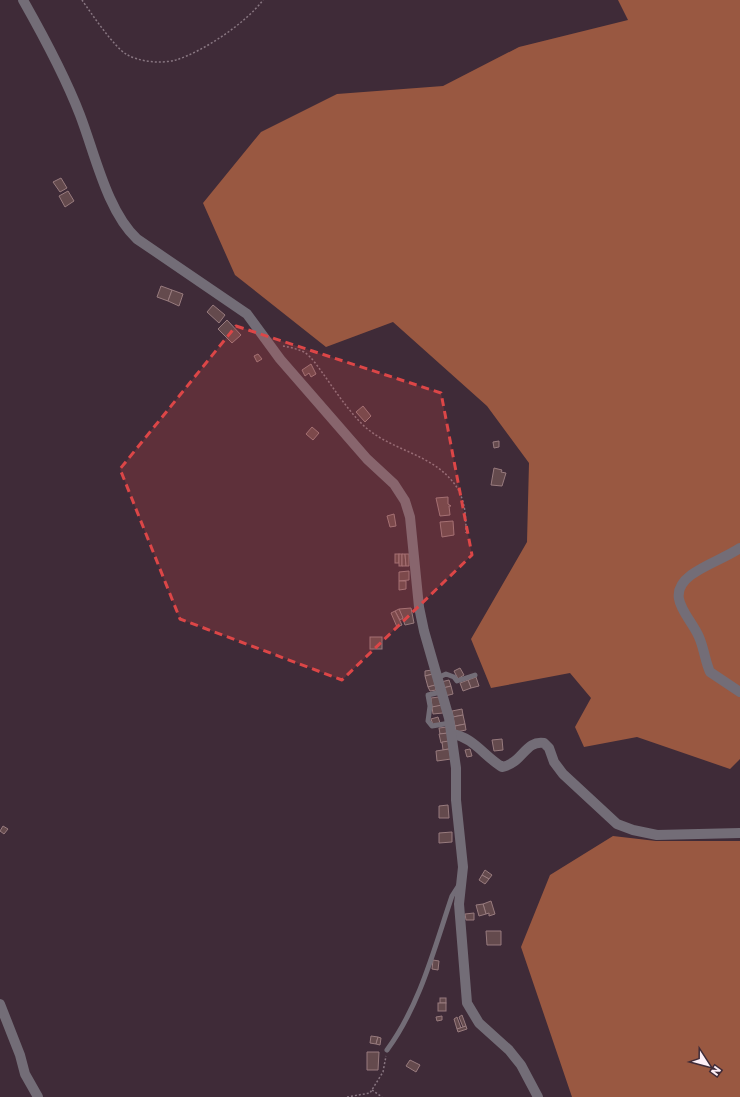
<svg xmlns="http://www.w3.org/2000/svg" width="740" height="1097" viewBox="0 0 740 1097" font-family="Poppins,sans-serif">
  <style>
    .forest { fill: #995841 }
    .building { fill: #644a4d; stroke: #987b7e }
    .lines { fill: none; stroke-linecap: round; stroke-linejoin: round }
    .path { stroke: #887681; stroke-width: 1.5; stroke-dasharray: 2 2; stroke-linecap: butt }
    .service { stroke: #736d77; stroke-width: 5 }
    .minor { stroke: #736d77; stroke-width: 10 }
    .tertiary { stroke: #736d77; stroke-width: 10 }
    .marked { fill: #dc4647; fill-opacity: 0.2; stroke: #dc4647; stroke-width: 3; stroke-dasharray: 8 5; stroke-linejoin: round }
  </style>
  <rect width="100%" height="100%" fill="#3f2b38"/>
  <g class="forest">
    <path d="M618,0h122v759l-10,10 -93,-32 -53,10 -9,-20 16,-29 -21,-25 -79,15 -20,-49 56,-97 2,-79 -42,-57 -94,-84 -67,25 -91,-72 -32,-72 58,-71 76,-38 106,-8 76,-39 109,-27z"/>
    <path d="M613,836l43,5h84v256h-168l-51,-150 29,-72z"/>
  </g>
  <g class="building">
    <path d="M61,178l6,10 -7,4 -7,-10z"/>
    <path d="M68,191l6,10 -9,6 -6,-11z"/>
    <path d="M161,286l11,4 -4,11 -11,-4z"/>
    <path d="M172,290l11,4 -4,12 -11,-5z"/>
    <path d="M213,305l12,10 -6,8 -12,-11z"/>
    <path d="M227,320l14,15 -9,8 -14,-14z"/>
    <path d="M258,354l4,5 -5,3 -3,-6z"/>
    <path d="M311,364l5,10 -5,3 -2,-4 -4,3 -3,-6z"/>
    <path d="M363,406l8,10 -6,6 -9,-10z"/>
    <path d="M312,427l7,6 -6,7 -7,-6z"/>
    <path d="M499,441v6l-5,1 -1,-6z"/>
    <path d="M494,468l8,2 -1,2 5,1 -4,13 -11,-1z"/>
    <path d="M448,497v7l3,2h-2l1,9 -10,1 -4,-18z"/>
    <path d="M394,514l2,12 -6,1 -3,-11z"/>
    <path d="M453,521l1,14 -12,2 -2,-15z"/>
    <rect x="395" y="554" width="4" height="9"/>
    <rect x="399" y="554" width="3" height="12"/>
    <path d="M402,554h3l1,12h-4z"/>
    <path d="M405,554h4v12h-3z"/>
    <path d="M409,571v9l-10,1v-9z"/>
    <path d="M399,581h7v8l-7,1z"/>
    <path d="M411,608l3,15 -9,2 -6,-16z"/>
    <path d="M399,609l4,9 -3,2 -5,-9z"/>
    <path d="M395,611l7,14 -5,2 -6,-14z"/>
    <rect x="370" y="637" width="12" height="12"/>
    <path d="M460,668l4,7 -6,4 -4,-8z"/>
    <path d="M432,670l1,4 -8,2v-5z"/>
    <path d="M433,674l2,11 -7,2 -3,-11z"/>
    <path d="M476,677l3,9 -8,2 -3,-8z"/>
    <path d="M449,680l2,6 -8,2 -2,-6z"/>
    <path d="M468,680l3,8 -8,3 -3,-8z"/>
    <path d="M435,685l1,5 -6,1 -2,-4z"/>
    <path d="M451,686l2,8 -8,2 -2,-8z"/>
    <path d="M439,697l2,9 -9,1 -1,-9z"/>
    <path d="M442,705l1,8 -10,1 -1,-7z"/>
    <path d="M462,709l1,6 -10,2 -1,-6z"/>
    <path d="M463,715l2,9 -10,2 -2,-9z"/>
    <path d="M438,717l2,6 -7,2 -2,-6z"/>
    <path d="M465,724l1,6 -10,2 -1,-6z"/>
    <path d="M447,727l1,6 -8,1 -1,-6z"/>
    <path d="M448,733l1,8 -8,2 -2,-9z"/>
    <path d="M502,739l1,11 -9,1 -2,-11z"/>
    <path d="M449,741v8l-6,1 -1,-8z"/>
    <path d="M449,749l2,10 -14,2 -1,-10z"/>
    <path d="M470,749l2,7 -5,1 -2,-7z"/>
    <path d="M448,805l1,13h-10v-12z"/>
    <path d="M3,826l5,3 -4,5 -4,-3z"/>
    <path d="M452,832v10l-13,1v-10z"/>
    <path d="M485,870l7,5 -3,4 -7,-4z"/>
    <path d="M482,875l7,4 -4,5 -6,-4z"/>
    <path d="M491,901l4,13 -6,2v-3l-3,1 -3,-10z"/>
    <path d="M483,904l3,10 -7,2 -3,-11z"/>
    <path d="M474,913v7h-8l-1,-6z"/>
    <path d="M486,931h15v14h-14z"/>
    <path d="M433,960l6,1 -1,9 -6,-1z"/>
    <rect x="440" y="998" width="6" height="5"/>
    <rect x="438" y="1003" width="8" height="8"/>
    <path d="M462,1015l4,11 -3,1 -4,-10z"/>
    <path d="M442,1016v4l-5,1 -1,-4z"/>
    <path d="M457,1017l4,11 -4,1 -3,-10z"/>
    <path d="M466,1026l1,3 -9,3 -1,-3z"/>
    <path d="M371,1036l7,1 -2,7 -6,-1z"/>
    <path d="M378,1037l3,1 -1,7 -4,-1z"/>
    <path d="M367,1052h12l-1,18h-11z"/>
    <path d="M410,1060l10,5 -4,7 -10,-6z"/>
  </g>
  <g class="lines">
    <g class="path">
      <path d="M82,0c9,13 32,47 44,54 13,8 35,10 50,6 28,-9 70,-37 87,-60"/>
      <path d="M283,346c7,1 14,3 21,6 8,5 14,15 20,23 12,17 24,35 39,50 26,25 67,28 90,57 12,15 13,32 13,51"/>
      <path d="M372,1090l10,7"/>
      <path d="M347,1097l23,-4 13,-21 3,-16"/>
    </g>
    <g class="service">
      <path d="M437,678l9,-4 8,3 3,4 18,-6"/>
      <path d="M441,692l-13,3 2,11 -2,15 4,5 18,-3"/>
      <path d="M387,1050c33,-45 47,-101 65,-154l7,-11"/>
    </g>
    <g class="minor">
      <path d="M452,734c21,3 32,22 50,33 21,-4 23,-27 42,-24l5,5 5,14 9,12 54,50 16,6 24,5 83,-2"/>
      <path d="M0,1004l20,51 5,19 13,23"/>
    </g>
    <g class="tertiary">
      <path d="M23,0c21,37 42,76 57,115 15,39 27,96 57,124l110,75 33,45 87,100 27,25 11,17 5,16 9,90 5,24 25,87 7,50v32l7,67 -4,37 8,99 12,20 30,27 12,15 17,32"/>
      <path d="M740,548c-15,10 -34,16 -49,27 -28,21 -1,41 8,62 5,11 6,24 11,35l30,20"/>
    </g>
  </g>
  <path class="marked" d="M236,326l205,67 31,162 -130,125 -162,-61 -60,-150z"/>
  <g transform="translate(708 1065) rotate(126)" stroke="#3f2b38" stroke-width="3" paint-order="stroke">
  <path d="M0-3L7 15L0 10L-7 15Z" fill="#fdeff7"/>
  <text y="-6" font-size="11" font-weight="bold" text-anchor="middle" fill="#fdeff7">N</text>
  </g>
</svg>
